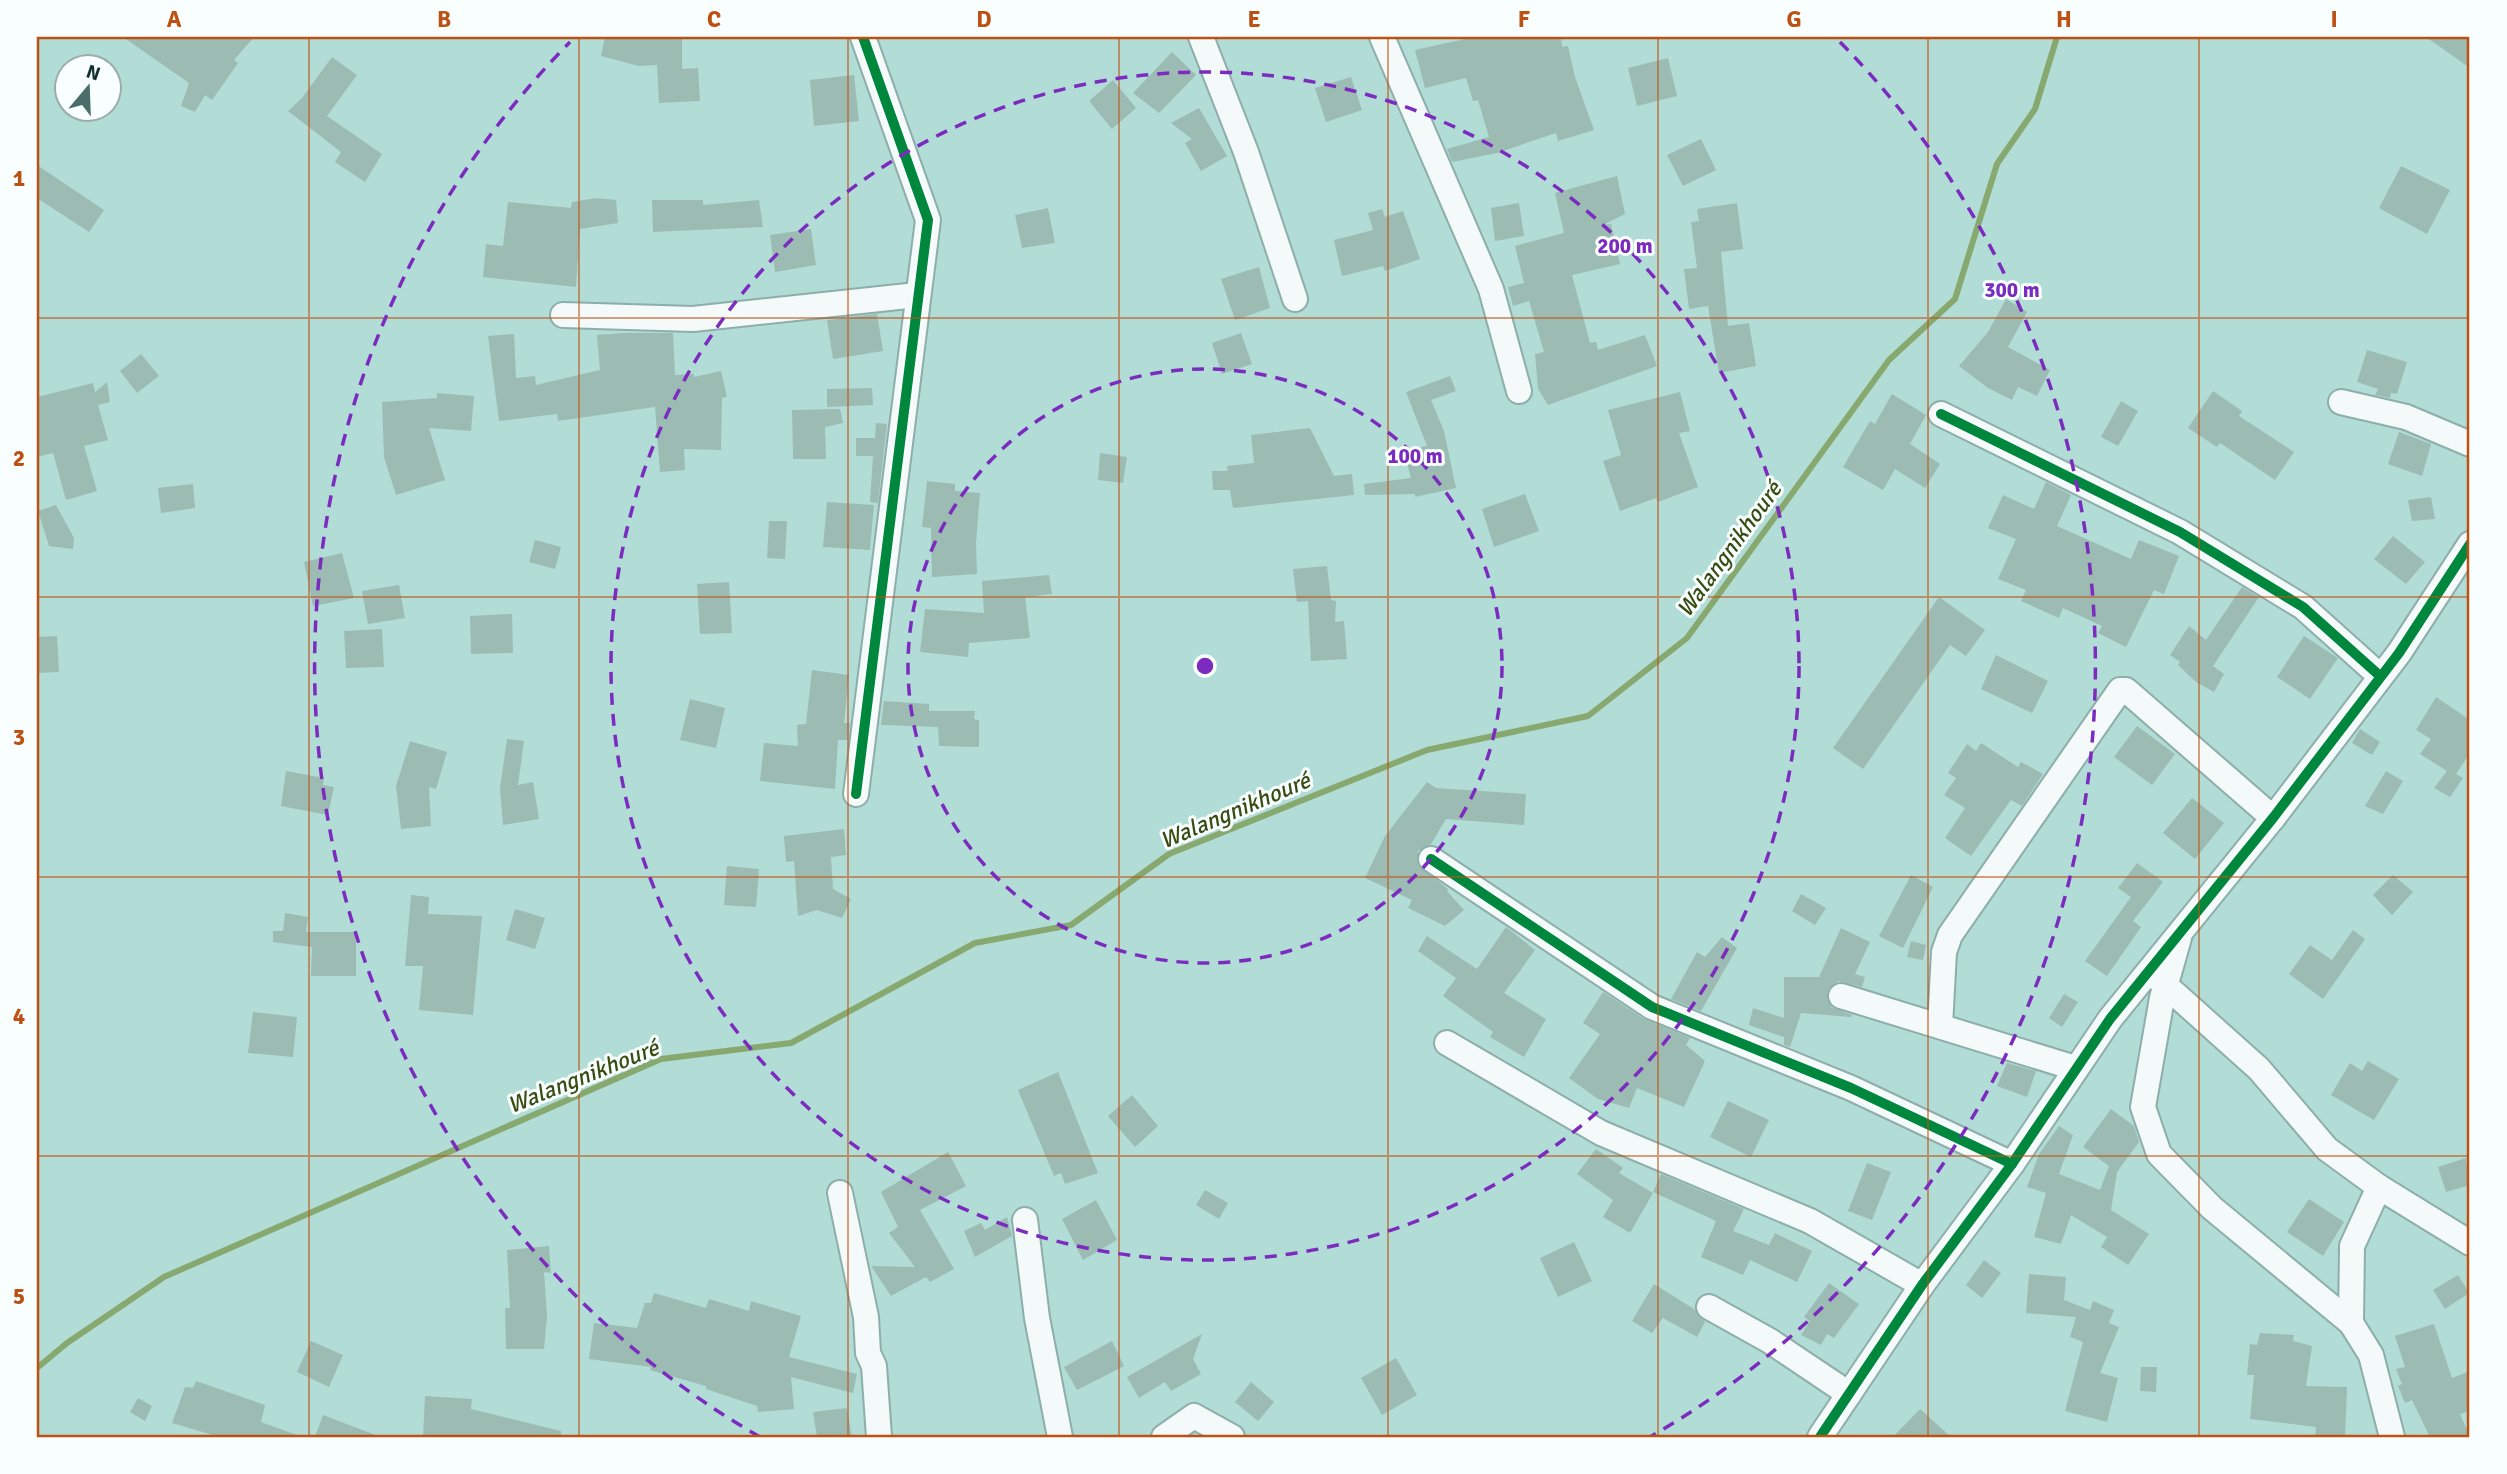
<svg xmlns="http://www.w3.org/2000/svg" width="2507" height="1474" viewBox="0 0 2507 1474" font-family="Signika,sans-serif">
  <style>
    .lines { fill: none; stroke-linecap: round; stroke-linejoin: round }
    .stream { stroke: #87a86e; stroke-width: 6 }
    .building { fill: #9cbcb3 }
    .minor-casing { stroke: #8daeaa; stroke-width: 28 }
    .minor { stroke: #f3faf9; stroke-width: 24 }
    .cycleway-casing { stroke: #f8fffe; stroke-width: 15 }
    .cycleway { stroke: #00873e; stroke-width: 10 }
    .grid { fill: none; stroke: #bd5113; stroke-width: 2; stroke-opacity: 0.55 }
    .ring { fill: none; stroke: #7b2cbf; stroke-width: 3.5; stroke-dasharray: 12 9 }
    .labels { text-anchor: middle; stroke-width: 6; stroke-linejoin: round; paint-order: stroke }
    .water-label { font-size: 23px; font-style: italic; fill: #394c12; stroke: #f8fffe }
    .centre { fill: #7b2cbf; stroke: #f8fffe; stroke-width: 3.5 }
    .ring-label { font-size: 21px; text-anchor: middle; font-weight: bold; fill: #7b2cbf; stroke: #f8fffe; stroke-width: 6; stroke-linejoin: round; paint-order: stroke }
    .neatline { fill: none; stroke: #bd5113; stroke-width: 2.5 }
    .grid-label { font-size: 23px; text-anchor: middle; font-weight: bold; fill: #bd5113 }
  </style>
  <rect width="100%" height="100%" fill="#b2dcd6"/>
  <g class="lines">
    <path class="stream" d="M37,1368l30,-25 97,-66 497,-218 130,-16 184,-100 96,-18 98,-71 258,-104 161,-34 99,-78 202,-278 66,-61 42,-135 38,-55 22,-72"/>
  </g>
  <g class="building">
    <path d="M123,37h131l-20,23 4,3 -26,37 -7,-5 -10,17 -14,-6 8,-23z"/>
    <path d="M605,37h77v32l16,-1 2,33 -41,2 -2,-38 -18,1 -38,-10z"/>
    <path d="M1474,37h87l1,10 6,-1 7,31 19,53 -36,11 -2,-8 -59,20 -45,9 -5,-13 42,-12 -11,-37 -5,1 -7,-23 -41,10 -10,-38z"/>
    <path d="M2426,37h44v31z"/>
    <path d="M1172,52l24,23 -37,38 -26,-20z"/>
    <path d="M332,57l25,18 -30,41 55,38 -17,28 -30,-20 6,-10 -53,-41 14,-13z"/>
    <path d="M1668,58l9,38 -40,10 -9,-38z"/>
    <path d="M854,75l5,46 -45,5 -4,-46z"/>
    <path d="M1351,77l11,33 -36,12 -11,-34z"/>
    <path d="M1113,80l23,28 -24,21 -23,-28z"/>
    <path d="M1199,108l28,48 -26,15 -16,-28 7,-4 -21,-16z"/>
    <path d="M1701,139l15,31 -33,16 -16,-31z"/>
    <path d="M37,165l67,45 -15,22 -52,-34z"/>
    <path d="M2401,166l49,24 -23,44 -48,-26z"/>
    <path d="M1617,176l8,38 -22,11 8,-1 9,40 -48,11 18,68 6,-1 2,8 47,-15 12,31 -109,39 -10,-16 -3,-35 9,-2 -15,-51 -16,5 -5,-19 16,-4 -9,-37 49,-13 -9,-40z"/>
    <path d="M596,198l20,2 2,23 -38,6 -4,58 -93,-10 3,-33 17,2 5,-44 63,6 1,-6z"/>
    <path d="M652,200h51v5l56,-5 4,27 -110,5z"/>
    <path d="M1519,203l5,33 -29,5 -4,-33z"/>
    <path d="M1737,203l6,46 -22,3 7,74 21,-3 7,43 -37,7 -11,-67 -19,3 -5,-40 13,-1 -6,-46 8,-1 -2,-12z"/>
    <path d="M1048,208l7,35 -33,5 -7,-33z"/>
    <path d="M1382,209l3,8 18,-6 17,48 -35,12 -2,-5 -41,10 -8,-36 39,-10 -5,-17z"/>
    <path d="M811,229l5,36 -41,7 -5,-37z"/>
    <path d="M1259,267l11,41 -35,12 -14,-41z"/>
    <path d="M2006,299l21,13 -19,35 42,23 -13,26 -19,-9 -6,13 -24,-12 -29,-22 29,-34z"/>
    <path d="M877,314l6,37 -50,8 -6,-39z"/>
    <path d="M625,333h48l2,42 19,-1v3l27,-6 6,26 -5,1 -1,52 -37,-1 1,21 -25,2 -5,-65 -97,14 -1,-7 -58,7 -11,-85 26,-2 2,44 19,-2 1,9 64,-15 -3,-35z"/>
    <path d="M1241,333l11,31 -30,10 -10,-31z"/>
    <path d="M2367,350l40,12 -10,32 -6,-1 -1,5 -15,-3 3,-6 -21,-7z"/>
    <path d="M141,354l18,22 -22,17 -17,-22z"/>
    <path d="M1450,376l6,15 -25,9 13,31 12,57 -41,9v-3l-50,1 -1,-11 47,-6 -7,-27 23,-5 -21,-54z"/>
    <path d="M107,382l3,20 -12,3 10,35 -24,6 13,45 -31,9 -13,-47 -16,4v-60l56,-14 2,9z"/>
    <path d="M872,388l1,17 -46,2v-18z"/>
    <path d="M2213,391l29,20 -3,5 55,36 -19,28 -55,-37 -3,4 -29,-19z"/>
    <path d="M1680,392l10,39 -11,2 19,54 -40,15 -2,-4 -36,13 -17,-50 18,-6 -13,-45z"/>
    <path d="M437,393l37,3 -3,35 -42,-3 16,52 -49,15 -12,-38 -2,-55 55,-4z"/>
    <path d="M1892,394l34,21 -16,29 30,20 -15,24 -30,-19 -12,21 -40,-23 27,-46 5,3z"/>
    <path d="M2121,401l17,10 -20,35 -17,-9z"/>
    <path d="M840,409l3,14 -18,4 1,32h-33l-1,-49z"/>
    <path d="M876,423l11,1 -9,79 -8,-1 3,-46h-17v-18h19z"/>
    <path d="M1310,428l24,48 18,-2 2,21 -121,13 -3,-18h-17l-1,-19h16l-1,-5 27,-3 -3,-28z"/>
    <path d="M2399,432l32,12 -9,32 -34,-12z"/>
    <path d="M1100,453l27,4 -4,26 -25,-3z"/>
    <path d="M927,481l28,3v7l25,2 -4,50 1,31 -45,3 -1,-49 -9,-1z"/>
    <path d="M2046,482l25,13 -14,31 74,33 8,-19 40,16 -15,38 -10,-4 -28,57 -28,-14 4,-7 -39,-18 -4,10 -38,-17 5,-11 -28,-11 18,-40 -28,-11 15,-33 31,14z"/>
    <path d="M193,484l2,24 -34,5 -3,-25z"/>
    <path d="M1525,494l14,37 -45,16 -12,-38z"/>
    <path d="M2431,497l4,22 -23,2 -4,-21z"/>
    <path d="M827,502l47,3 -4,45 -47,-3z"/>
    <path d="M56,505l18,33 -1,11 -24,-3 -11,-35z"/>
    <path d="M769,521h18l-2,38 -18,-1z"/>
    <path d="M2393,536l32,26 -19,22 -32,-25z"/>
    <path d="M535,540l26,7 -6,22 -26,-7z"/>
    <path d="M342,553l12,45 -41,8 -9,-44z"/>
    <path d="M1327,566l4,34 5,1 -1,21 9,-1 3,38 -36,2 -3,-60 -11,1 -4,-33z"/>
    <path d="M1049,575l3,19 -27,3 5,41 -61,5 -1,14 -48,-5 5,-43 59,4 -2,-32z"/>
    <path d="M729,582l3,51 -32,1 -3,-50z"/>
    <path d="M399,585l6,33 -37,6 -6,-33z"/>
    <path d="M2242,587l17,10 -46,69 11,8 -10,18 -18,-10 -18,-17 2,-3 -10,-7 19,-29 17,14z"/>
    <path d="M1939,597l46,33 -19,26 -16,-11 -87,124 -30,-21z"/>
    <path d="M512,614l1,39 -42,1 -1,-38z"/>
    <path d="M382,629l2,38 -38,1 -2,-37z"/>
    <path d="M57,636l2,36 -22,1v-36z"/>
    <path d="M2304,636l34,22 -28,41 -33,-22z"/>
    <path d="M1996,655l52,26 -16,32 -51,-24z"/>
    <path d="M812,670l37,5 -5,48h6l-2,17h-10l-3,49 -75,-8 4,-38 34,3 -1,-21 9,-1z"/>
    <path d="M2436,697l34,23v33l-14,21 7,4 -13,19 -16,-9 13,-17 -27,-17 11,-15 -15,-9z"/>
    <path d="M690,699l35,9 -9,40 -36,-8z"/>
    <path d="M884,701l45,3v7h46l-1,8 5,1v27l-40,-1 -1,-19 -57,-2z"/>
    <path d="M2137,726l38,28 -23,31 -38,-28z"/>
    <path d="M2360,729l20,13 -8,13 -20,-12z"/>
    <path d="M507,739l17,2 -6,44 15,-3 6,37 -36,6 -3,-37z"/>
    <path d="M410,741l37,11 -11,37 -7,-2 2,39 -30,3 -5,-43z"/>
    <path d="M1981,743l37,24 3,-5 22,12 -21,32 -11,-6 -40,56 -26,-18 20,-30 -21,-13 12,-17 -8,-5 19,-29 9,7z"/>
    <path d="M286,771l38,7 -1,7 11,2 -6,28 -47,-9z"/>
    <path d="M2386,771l17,10 -20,33 -18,-8z"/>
    <path d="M1427,782l9,6 90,6 -2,31 -78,-6 -15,25 -13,7v15l30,23 -1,2 17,19 -19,16 -37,-18 4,-8 -47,-22 20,-42z"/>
    <path d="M2192,798l32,25 -29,36 -32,-26z"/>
    <path d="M844,829l2,26 -15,2 2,32 18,10 -9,19 -25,-8 -19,6 -4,-55 -8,1 -2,-26z"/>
    <path d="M2137,863l26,19 -30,39 8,6 -34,49 -22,-15 46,-64 -13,-9z"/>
    <path d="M727,866l32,3 -3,38 -32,-2z"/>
    <path d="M1911,875l22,12 -30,61 -24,-12z"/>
    <path d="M2393,875l20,17 -21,23 -19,-20z"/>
    <path d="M1801,894l25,14 -11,17 -23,-14z"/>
    <path d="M411,895l18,2 -1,17 54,2 -9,99 -54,-5 4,-44h-18z"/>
    <path d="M515,909l30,9 -10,31 -29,-9z"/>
    <path d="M285,913l23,4 -2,15h50v44h-45l1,-29 -39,-5v-11h10z"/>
    <path d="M1506,927l29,23 -31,43 42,26 -22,38 -34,-20 3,-5 -50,-36 13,-18 -38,-27 9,-15 50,33z"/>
    <path d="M1841,928l29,14 -15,32 10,3 -3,10 -24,-6 -11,11 4,15 21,8 -1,2 -50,-4 -11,34 -6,-2v-8l-35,-12 4,-17 31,10v-41h35z"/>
    <path d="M2353,930l12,9 -42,60 -34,-25 21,-29 22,15z"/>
    <path d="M1722,937l15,11 -36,63 -30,-12 26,-47 8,5z"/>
    <path d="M1911,941l15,4 -3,15 -16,-3z"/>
    <path d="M1603,992l41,27 46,19 -4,7 19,16 -21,46 -47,-19 -8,20 -31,-9 -29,-21 31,-44 -17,-11z"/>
    <path d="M2064,994l14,8 -16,25 -13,-9z"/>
    <path d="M253,1012l44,5 -4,40 -45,-4z"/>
    <path d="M2368,1061l31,18 -25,41 -43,-25 19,-32 12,8z"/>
    <path d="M2007,1063l29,8 -9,26 -30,-11z"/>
    <path d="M1058,1072l40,101 -33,11 -4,-11 -7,3 -36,-86z"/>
    <path d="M1132,1095l26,31 -23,21 -27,-31z"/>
    <path d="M1728,1101l41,19 -18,37 -41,-20z"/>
    <path d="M2111,1109l23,17 5,16 -22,30 -6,38 38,24 -21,31 -27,-18 6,-10 -36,-22 -10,29 -27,-7 12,-44 -19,-6 12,-33 20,-28 14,9 -14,39 41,16 9,-24 -26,-19z"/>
    <path d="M1596,1149l27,19 -4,5 34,20 -23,40 -27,-16 10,-17 -36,-26z"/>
    <path d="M948,1152l18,34 -46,24 34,59 -24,13 -4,-5 -35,19 -20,-30 44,1 -26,-34 9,-6 -17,-35z"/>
    <path d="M2466,1158l4,27 -24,7 -8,-25z"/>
    <path d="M1867,1163l24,9 -19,48 -24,-9z"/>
    <path d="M1661,1174l83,35 -11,22 36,14 6,-12 37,18 -15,31 -47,-22 -7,15 -42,-18 15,-36 -63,-29z"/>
    <path d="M1205,1190l23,13 -9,16 -23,-14z"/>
    <path d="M2309,1199l35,23 -21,34 -36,-24z"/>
    <path d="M1096,1200l21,40 -34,20 -21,-41z"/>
    <path d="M1007,1217l5,19 -37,21 -11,-26 17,-8 4,7z"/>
    <path d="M1574,1242l18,39 -34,16 -18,-39z"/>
    <path d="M549,1246l2,27 -7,-1 3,44 -3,33h-38l-1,-41h5l-3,-58z"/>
    <path d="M1984,1260l17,13 -19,25 -16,-13z"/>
    <path d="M2029,1274l37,3 -2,23 26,10 3,-9 21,9 -5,13 10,4 -19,46 18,5 -11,44 -42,-11 18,-69 -13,-5 6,-20 -50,-4z"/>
    <path d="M2458,1275l11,18 -24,16 -12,-19z"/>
    <path d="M1829,1283l30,21 -25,34 -7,-4 -6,11 -20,-10 9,-14 -6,-4z"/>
    <path d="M1654,1284l40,25 11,13 -8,15 -34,-19 -11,15 -20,-12z"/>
    <path d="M654,1293l52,15 3,-9 40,12 2,-10 50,15 -12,41 68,17 -4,19 -62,-16 3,32 -36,3 -1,-6 -51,-17v-3l-56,-16 1,-3 -62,-8 5,-36 43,5 8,-25h6z"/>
    <path d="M2434,1324l18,54 18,-7v40l-10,3 10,23h-40l-18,-37 -7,3 -7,-17 4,-2 -6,-15 9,-2 -10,-31z"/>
    <path d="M2260,1333l34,2 -1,6 19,5 -6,40 41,1 -2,50h-30l1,-10 -66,-8 4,-44h-7l3,-31 7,1z"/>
    <path d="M1202,1334l-9,25 8,15 -30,17 -6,-9 -26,16 -12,-21z"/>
    <path d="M311,1341l32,14 -14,32 -32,-15z"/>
    <path d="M1112,1341l12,25 -47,24 -13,-23z"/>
    <path d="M1396,1358l21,37 -35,20 -21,-37z"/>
    <path d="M2141,1367h16l-1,25 -16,-1z"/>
    <path d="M196,1381l69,24 -4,17 36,13v2h-77l-48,-14 13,-36 8,1z"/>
    <path d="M1251,1382l23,20 -16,19 -23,-19z"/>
    <path d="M425,1396l47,3 -1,10 90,22v6h-138z"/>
    <path d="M138,1398l14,8 -7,15 -15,-9z"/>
    <path d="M847,1408l5,29h-35l-4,-25z"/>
    <path d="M1920,1409l31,28h-58z"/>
    <path d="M323,1415l55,21 -1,1h-62z"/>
  </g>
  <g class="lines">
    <g class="minor-casing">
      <g id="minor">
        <path d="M1201,37l45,115 49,147"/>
        <path d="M1382,37l109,252 28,102"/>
        <path d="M563,315l130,4 224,-24"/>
        <path d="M2341,402l65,15 64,27"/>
        <path d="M1941,414l239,118 123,75 77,69"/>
        <path d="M856,794l72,-574 -65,-183"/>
        <path d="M1431,859l221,148 199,81 161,76"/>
        <path d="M2179,938l-17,60 -19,109 16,47 53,54 139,115 20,32 21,82"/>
        <path d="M2154,975l105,94 68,80 52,38 91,56"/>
        <path d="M1841,996l234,72"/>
        <path d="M1940,1026l4,-74 6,-17 170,-245h6l147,128"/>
        <path d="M1447,1043l154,90 209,88 112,64"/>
        <path d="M840,1193l26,124 2,36 6,13 5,71"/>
        <path d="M1025,1220l12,98 23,119"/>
        <path d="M1709,1307l61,34 79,53"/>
        <path d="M2351,1323l1,-77 27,-59"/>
        <path d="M1164,1437l30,-21 38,21"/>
        <path d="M1820,1437l102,-152 90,-121 98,-145 163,-201 126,-165 71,-109"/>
      </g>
    </g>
    <use href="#minor" class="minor"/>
    <g class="cycleway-casing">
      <g id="cycleway">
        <path d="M1941,414l239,118 123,75 77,69"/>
        <path d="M856,794l72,-574 -65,-183"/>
        <path d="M1431,859l221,148 199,81 161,76"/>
        <path d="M1820,1437l102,-152 90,-121 98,-145 163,-201 126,-165 71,-109"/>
      </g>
    </g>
    <use href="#cycleway" class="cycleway"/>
  </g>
  <path class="grid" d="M309,37v1400M579,37v1400M848,37v1400M1119,37v1400M1388,37v1400M1658,37v1400M1928,37v1400M2199,37v1400M37,318h2433M37,597h2433M37,877h2433M37,1156h2433"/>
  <g class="ring">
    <circle cx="1205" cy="666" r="297"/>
    <circle cx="1205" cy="666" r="594"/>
    <path d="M760 1437A890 890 0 0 1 570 42M1840 42A890 890 0 0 1 1650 1437"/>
  </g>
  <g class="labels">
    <g class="water-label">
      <text transform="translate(1729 549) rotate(-54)" y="8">Walangnikhouré</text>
      <text transform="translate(1235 810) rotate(-23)" y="8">Walangnikhouré</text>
      <text transform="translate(583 1076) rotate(-22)" y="8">Walangnikhouré</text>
    </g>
  </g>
  <circle cx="1205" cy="666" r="10" class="centre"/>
  <g class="ring-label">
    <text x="1625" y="253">200 m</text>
    <text x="2012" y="297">300 m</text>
    <text x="1415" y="463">100 m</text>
  </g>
  <rect width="2507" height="1474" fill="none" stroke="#f8fffe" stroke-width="77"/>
  <g transform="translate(88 88) rotate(19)"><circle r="33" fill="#f8fffe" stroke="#9cadab" stroke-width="2"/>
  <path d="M0-5L12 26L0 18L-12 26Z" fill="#4a6d69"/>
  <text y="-10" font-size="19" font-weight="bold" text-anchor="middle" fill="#12312e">N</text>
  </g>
  <rect x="38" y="38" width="2430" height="1398" class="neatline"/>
  <g class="grid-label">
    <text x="174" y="27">A</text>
    <text x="444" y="27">B</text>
    <text x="714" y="27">C</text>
    <text x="984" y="27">D</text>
    <text x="1254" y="27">E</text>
    <text x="1524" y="27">F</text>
    <text x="1794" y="27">G</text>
    <text x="2064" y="27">H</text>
    <text x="2334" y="27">I</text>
    <text x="19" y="186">1</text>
    <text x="19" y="466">2</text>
    <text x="19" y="745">3</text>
    <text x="19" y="1024">4</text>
    <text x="19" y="1304">5</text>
  </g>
</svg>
